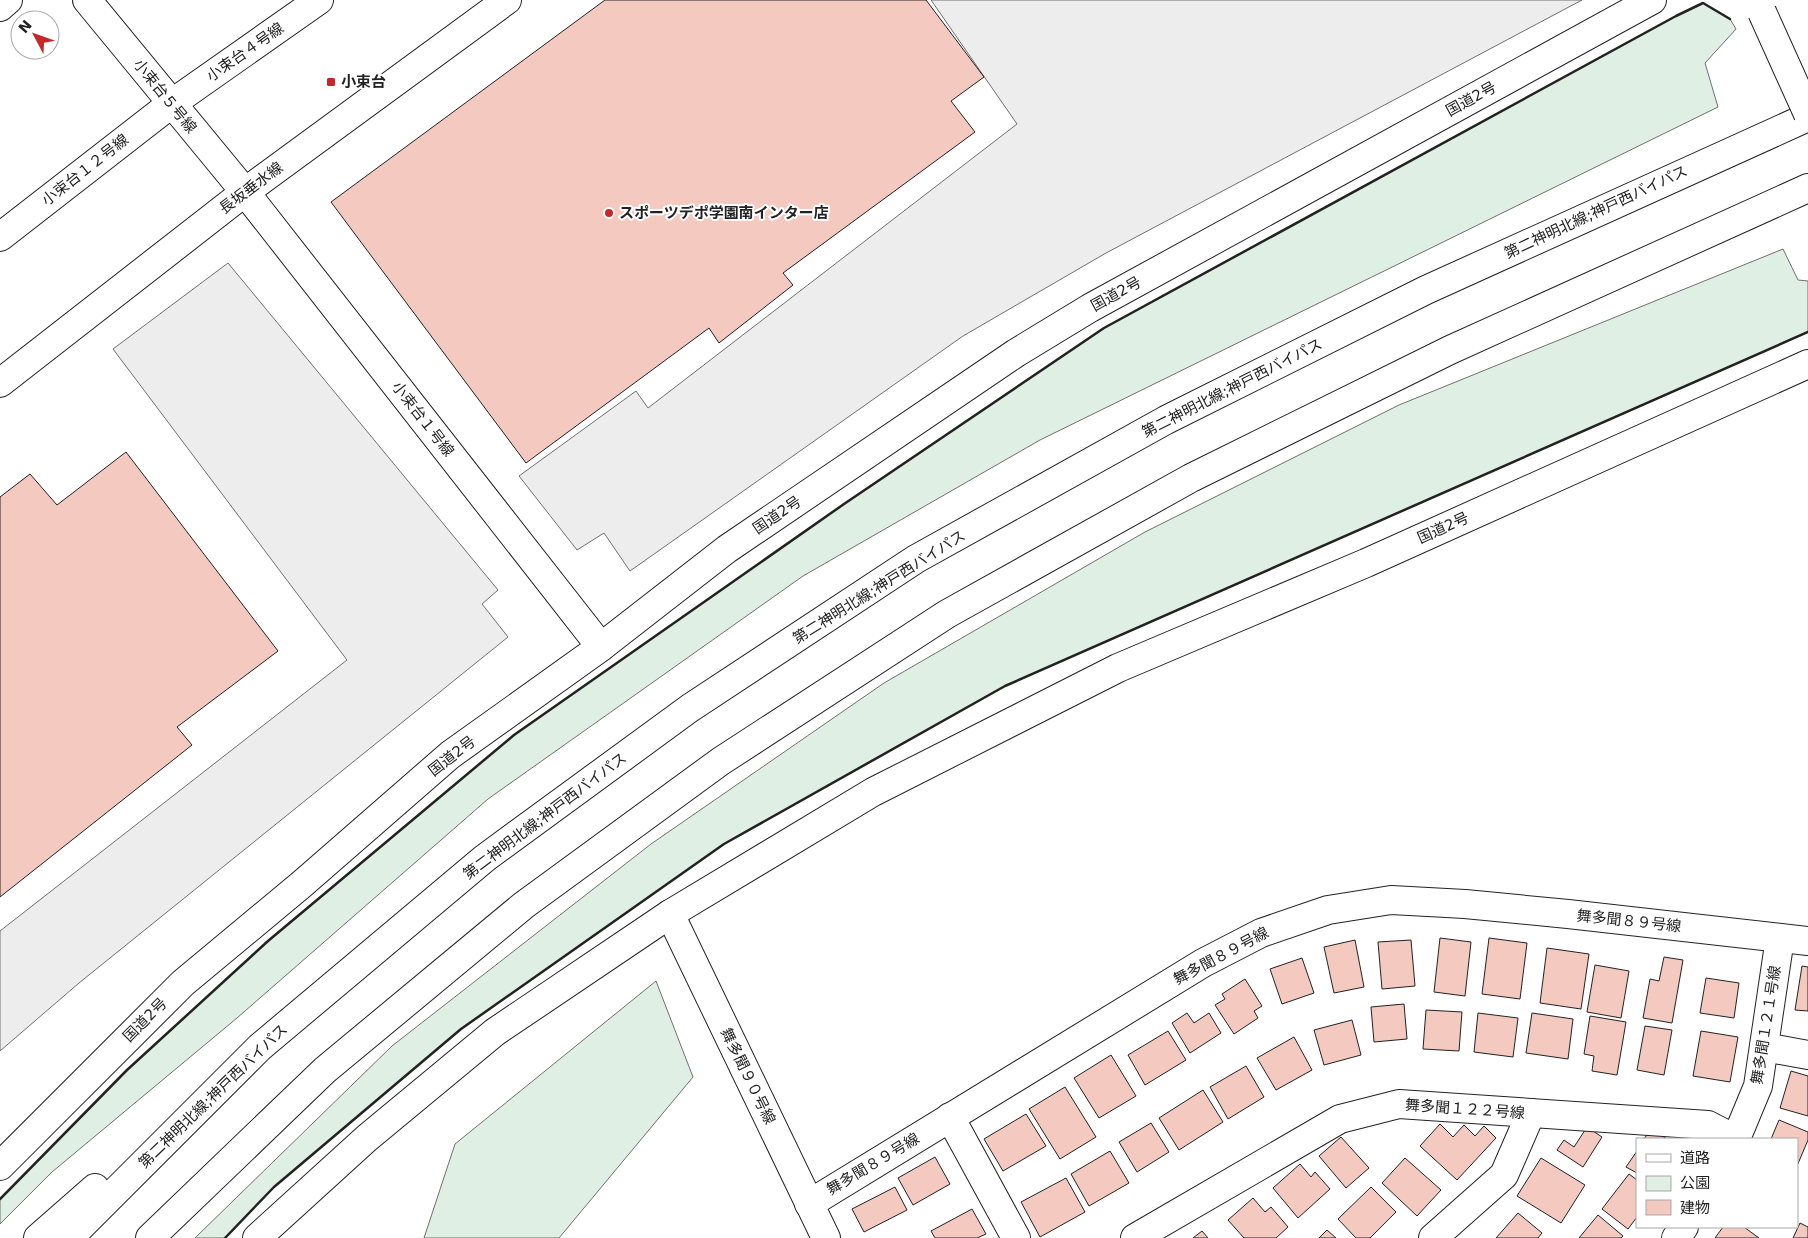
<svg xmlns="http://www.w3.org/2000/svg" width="1808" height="1238" viewBox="0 0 1808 1238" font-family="'DejaVu Sans','Noto Sans JP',sans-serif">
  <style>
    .green { fill: #e0efe3; stroke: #6f6f6f }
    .parking { fill: #ededed; stroke: #6f6f6f }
    .building { fill: #f3c9c0; stroke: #222 }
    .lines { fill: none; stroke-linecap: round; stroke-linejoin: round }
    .street-casing { stroke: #222; stroke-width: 30 }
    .secondary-casing { stroke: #222; stroke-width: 30 }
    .highway-casing { stroke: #222; stroke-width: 30 }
    .street { stroke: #fff; stroke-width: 28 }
    .secondary { stroke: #fff; stroke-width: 28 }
    .highway { stroke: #fff; stroke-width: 28 }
    .secondary-bridge-casing { stroke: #222; stroke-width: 30; stroke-linecap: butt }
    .secondary-bridge { stroke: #fff; stroke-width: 28 }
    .wall { stroke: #222; stroke-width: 2.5 }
    .poi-dot { fill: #c62828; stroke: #fff; stroke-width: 2 }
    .labels { text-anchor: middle; stroke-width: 4; stroke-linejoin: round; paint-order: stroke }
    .street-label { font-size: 15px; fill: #222; stroke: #fff }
    .poi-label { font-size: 15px; font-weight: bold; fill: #222; stroke: #fff; text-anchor: start }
  </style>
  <rect width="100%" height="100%" fill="#fff"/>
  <g class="green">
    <path d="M1703,3l27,16 6,10 -31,34 13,44 -678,333 -237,136 -315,223 -251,219 -185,154 -52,52v-25l127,-129 141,-129 246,-206 330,-231 260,-176 572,-312z"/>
    <path d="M1783,249l15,31 10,1v51l-803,354 -281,158 -263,185 -187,158 -49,51h-30l197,-192 259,-202 233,-161 261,-151 254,-127z"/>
    <path d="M656,981l37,96 -134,161h-135l31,-94z"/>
  </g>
  <g class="parking">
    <path d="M931,0h651l-476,253 -143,83 -333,235 -26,-38 -27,17 -58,-74 117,-85 12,17 369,-284z"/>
    <path d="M228,263l270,327 -16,14 26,33 -429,346 -79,68v-120l347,-271 -234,-311z"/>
  </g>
  <g class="building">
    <path d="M605,0h321l58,77 -33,24 24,31 -192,141 10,12 -74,58 -10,-15 -183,135 -195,-261z"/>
    <path d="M126,452l152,199 -101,76 15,18 -192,152v-400l30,-23 27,31z"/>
    <path d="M1440,938l31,4 -6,54 -31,-4z"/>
    <path d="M1489,938l38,5 -7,56 -38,-5z"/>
    <path d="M1355,940l9,47 -30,6 -10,-46z"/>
    <path d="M1411,940l4,46 -33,3 -4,-47z"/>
    <path d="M1547,948l42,6 -8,55 -41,-6z"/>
    <path d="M1664,957l19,3 -11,63 -29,-5 7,-39 9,2z"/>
    <path d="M1302,958l12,35 -32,11 -12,-35z"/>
    <path d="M1595,965l34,6 -8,47 -34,-6z"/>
    <path d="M1802,966l6,1v44l-13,-1z"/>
    <path d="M1706,978l33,5 -5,35 -34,-5z"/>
    <path d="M1245,979l17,27 -8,5 4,7 -24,16 -19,-29 10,-6 -3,-5z"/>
    <path d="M1404,1004l3,35 -33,3 -3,-35z"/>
    <path d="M1426,1010l36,2 -3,39 -36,-2z"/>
    <path d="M1187,1013l7,10 15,-10 12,20 -31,20 -18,-30z"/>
    <path d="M1478,1013l40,5 -5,39 -39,-5z"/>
    <path d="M1532,1013l41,6 -5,40 -42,-6z"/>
    <path d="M1590,1016l36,6 -9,53 -25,-4 2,-15 -10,-2z"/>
    <path d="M1352,1020l9,35 -37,10 -10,-35z"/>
    <path d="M1645,1026l27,4 -8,45 -27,-5z"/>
    <path d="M1168,1031l18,29 -41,25 -17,-30z"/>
    <path d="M1701,1031l37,6 -8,45 -37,-6z"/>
    <path d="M1294,1037l18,33 -36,20 -19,-32z"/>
    <path d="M1111,1055l25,41 -37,22 -25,-40z"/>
    <path d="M1246,1066l18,31 -36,22 -18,-32z"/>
    <path d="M1791,1071l17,5v40l-28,-8z"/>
    <path d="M1065,1087l31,50 -36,22 -31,-50z"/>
    <path d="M1203,1090l20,32 -44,28 -20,-32z"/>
    <path d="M1026,1114l20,32 -43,25 -19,-32z"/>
    <path d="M1779,1120l29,12v8l-11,26v-27h-26z"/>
    <path d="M1151,1123l18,29 -32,20 -18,-30z"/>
    <path d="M1440,1124l13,13 11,-12 11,11 9,-10 12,12 -39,42 -37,-34z"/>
    <path d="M1587,1127l15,10 -19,30 -26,-17 7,-10 10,7z"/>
    <path d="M1651,1129l16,10h-23z"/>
    <path d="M1341,1137l28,31 -23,20 -27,-32z"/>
    <path d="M1110,1151l19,32 -40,23 -18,-32z"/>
    <path d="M1637,1151v22l-11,-6z"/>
    <path d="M935,1157l15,27 -37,21 -15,-27z"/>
    <path d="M1405,1158l36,32 -24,26 -35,-33z"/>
    <path d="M1541,1158l44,27 -24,38 -44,-27z"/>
    <path d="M1300,1164l11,13 4,-5 15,17 -32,29 -25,-30z"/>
    <path d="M1629,1174l8,6v37l-9,12 -26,-20z"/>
    <path d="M1066,1178l19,34 -45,25 -19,-35z"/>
    <path d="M895,1187l12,23 -43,22 -12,-23z"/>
    <path d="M1371,1187l25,25 -26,26h-14l-18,-19z"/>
    <path d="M1253,1198l12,14 6,-5 17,20 -12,11h-32l-16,-18z"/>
    <path d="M972,1209l14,25 -9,4h-42l-4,-7z"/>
    <path d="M1518,1213l24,20 -4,5h-42z"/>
    <path d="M1598,1215l25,21 -2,2h-42z"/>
    <path d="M1800,1223l8,4v11h-15z"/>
    <path d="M1723,1227h21l15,11h-44z"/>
    <path d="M1327,1230l9,8h-17z"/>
    <path d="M1202,1231l6,7h-15z"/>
  </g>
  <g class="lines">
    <g class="street-casing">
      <g id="street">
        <path d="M87,0l158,192"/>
        <path d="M0,7l8,-7"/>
        <path d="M0,237l171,-133 148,-104"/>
        <path d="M1764,1047l44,8"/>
        <path d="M950,1117l66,121"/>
        <path d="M1736,1139l22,-53 22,-148"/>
        <path d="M809,1204l394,-241 58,-30 67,-23 63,-10 74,4 103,10 240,27"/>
        <path d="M1135,1238l205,-119 59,-15 309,21 27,14"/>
        <path d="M1433,1238l71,-63 27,-62"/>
        <path d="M1676,1238l8,-11"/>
      </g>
    </g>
    <g class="secondary-casing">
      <g id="secondary">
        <path d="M245,192l356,455"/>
        <path d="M0,383l245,-191 262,-192"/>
        <path d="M670,914l156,324"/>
      </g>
    </g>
    <g class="highway-casing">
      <g id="highway">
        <path d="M0,1166l183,-183 119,-99 148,-129 151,-108 126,-98 289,-196 74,-45 562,-308"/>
        <path d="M38,1238l57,-50"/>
        <path d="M69,1238l191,-191 225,-189 205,-150 226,-149 250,-139 260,-130 382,-173"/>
        <path d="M150,1238l175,-168 199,-165 197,-144 226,-147 244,-136 259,-128 358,-162"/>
        <path d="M257,1238l110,-100 128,-106 175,-118 203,-122 245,-124 248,-105 442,-199"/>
      </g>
    </g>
    <use href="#street" class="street"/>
    <use href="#secondary" class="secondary"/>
    <use href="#highway" class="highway"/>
    <g class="secondary-bridge-casing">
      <path id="secondary-bridge" d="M1762,12l46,102"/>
    </g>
    <use href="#secondary-bridge" class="secondary-bridge"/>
    <g class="wall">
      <path d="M0,1199l127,-129 141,-129 246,-206 330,-231 260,-176 572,-312 27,-13 27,16"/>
      <path d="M225,1238l49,-51 187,-158 263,-185 281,-158 803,-354"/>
    </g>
  </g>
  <g class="poi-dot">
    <rect x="326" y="77" width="10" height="10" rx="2.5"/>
    <circle cx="609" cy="213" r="5"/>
  </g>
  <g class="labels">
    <g class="street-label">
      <text transform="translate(245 52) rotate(-35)" y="5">小束台４号線</text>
      <text transform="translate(165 96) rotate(51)" y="5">小束台５号線</text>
      <text transform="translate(1471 99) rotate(-29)" y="5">国道2号</text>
      <text transform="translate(85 170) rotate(-38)" y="5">小束台１２号線</text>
      <text transform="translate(251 188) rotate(-37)" y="5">長坂垂水線</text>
      <text transform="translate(1596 212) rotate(-25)" y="5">第二神明北線;神戸西バイパス</text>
      <text transform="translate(1116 294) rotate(-29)" y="5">国道2号</text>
      <text transform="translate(1232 388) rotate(-27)" y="5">第二神明北線;神戸西バイパス</text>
      <text transform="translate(423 419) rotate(52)" y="5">小束台１号線</text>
      <text transform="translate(777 515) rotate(-34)" y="5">国道2号</text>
      <text transform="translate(1443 528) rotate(-24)" y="5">国道2号</text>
      <text transform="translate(879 587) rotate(-32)" y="5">第二神明北線;神戸西バイパス</text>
      <text transform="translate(452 756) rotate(-38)" y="5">国道2号</text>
      <text transform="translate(545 816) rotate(-37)" y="5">第二神明北線;神戸西バイパス</text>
      <text transform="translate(1629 921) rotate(6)" y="5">舞多聞８９号線</text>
      <text transform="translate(1221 956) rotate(-28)" y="5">舞多聞８９号線</text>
      <text transform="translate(145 1020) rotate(-45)" y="5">国道2号</text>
      <text transform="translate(1766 1025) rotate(-81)" y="5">舞多聞１２１号線</text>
      <text transform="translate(748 1076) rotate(64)" y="5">舞多聞９０号線</text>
      <text transform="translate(213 1096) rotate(-44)" y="5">第二神明北線;神戸西バイパス</text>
      <text transform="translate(1465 1109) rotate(4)" y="5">舞多聞１２２号線</text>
      <text transform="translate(873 1164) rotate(-31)" y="5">舞多聞８９号線</text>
    </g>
    <g class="poi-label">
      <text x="341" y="87">小束台</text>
      <text x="619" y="218">スポーツデポ学園南インター店</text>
    </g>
  </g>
  <rect x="1636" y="1138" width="162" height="90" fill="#ffffff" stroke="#a7a7a7"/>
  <rect x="1646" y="1154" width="25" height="8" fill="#ffffff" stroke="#a7a7a7"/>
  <text x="1680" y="1163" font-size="15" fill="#222222">道路</text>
  <rect x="1646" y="1176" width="25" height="15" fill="#e0efe3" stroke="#a7a7a7"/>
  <text x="1680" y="1188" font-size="15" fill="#222222">公園</text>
  <rect x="1646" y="1200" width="25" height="15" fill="#f3c9c0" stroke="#a7a7a7"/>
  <text x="1680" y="1213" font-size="15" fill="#222222">建物</text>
  <g transform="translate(35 35) rotate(311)"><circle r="24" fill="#ffffff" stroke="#a7a7a7"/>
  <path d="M0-4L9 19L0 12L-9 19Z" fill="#c62828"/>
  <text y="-8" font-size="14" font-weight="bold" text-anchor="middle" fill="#222222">N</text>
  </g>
</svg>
